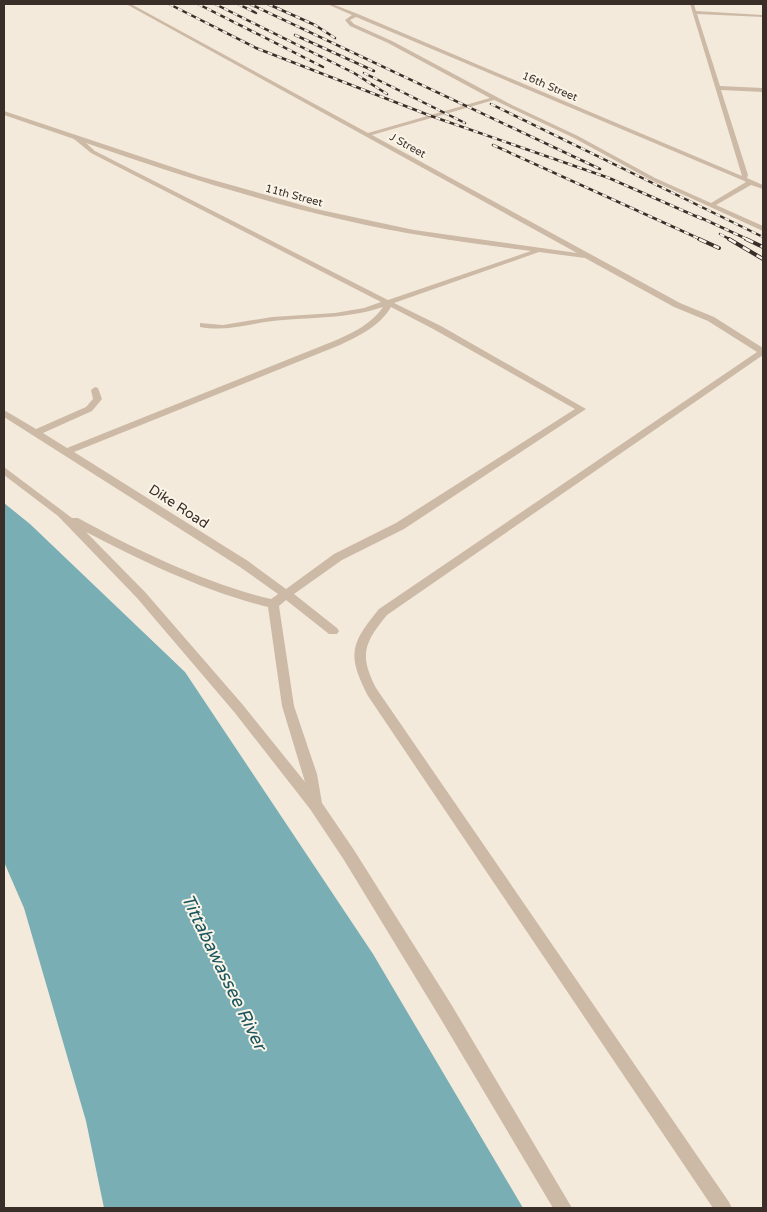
<svg xmlns="http://www.w3.org/2000/svg" width="767" height="1212" viewBox="0 0 767 1212" font-family="'Varela Round',sans-serif">
  <style>
    .water { fill: #78aeb4 }
    .lines { fill: none; stroke-linecap: round; stroke-linejoin: round }
    .service { fill: #cdbaa6; fill-rule: evenodd }
    .rail-far1-casing { stroke: #392e28; stroke-width: 2.5 }
    .rail-casing { stroke: #392e28; stroke-width: 4 }
    .rail-far1 { stroke: #fbf4e8; stroke-width: 2; stroke-dasharray: 5; stroke-linecap: butt }
    .rail { stroke: #fbf4e8; stroke-width: 2.5; stroke-dasharray: 8; stroke-linecap: butt }
    .labels { text-anchor: middle; stroke-width: 4; stroke-linejoin: round; paint-order: stroke }
    .far-street-label { font-size: 11px; fill: #392e28; stroke: #fbf4e8 }
    .street-label { font-size: 14px; fill: #392e28; stroke: #fbf4e8 }
    .near-water-label { font-size: 18px; font-style: italic; fill: #19565e; stroke: #fbf4e8 }
  </style>
  <rect width="100%" height="100%" fill="#f4eadb"/>
  <path class="water" d="M4,503l26,21 155,148 188,282 150,254h-419l-18,-87 -62,-213 -20,-46z"/>
  <g class="lines">
    <path class="service" d="M126,4h5l237,129 122,-35 -102,-55 -38,-17 -5,-6 7,-5 -25,-11h5l26,10 384,162 -52,-172h4l2,7 67,4v2l-66,-3 23,72 43,2v4l-42,-2 27,85 -1,3 16,7v4l-12,-4 -35,20 47,21v5l-112,-51 -77,-42 -80,-38 -122,35 308,168 34,14 49,31v7l-376,260c-23,28 -28,40 -11,73l353,514 3,6h-19l-345,-512c-21,-41 -18,-52 11,-87l378,-257 -49,-31 -34,-14 -89,-49 -46,-6 -145,51 47,23 145,83 -182,120 -62,31 -48,34 43,34 2,3 -2,3h-8l-43,-34 -7,6 15,100 23,68 5,29 32,47 97,154 121,204h-19l-114,-192 -95,-156 -34,-51 -75,-96 -98,-115 -79,-82 -54,-41v-8l68,51h6c58,32 129,66 193,81l7,-5 -38,-27 -236,-150v-7l32,19 50,-22 7,-8 -2,-9 4,-3 3,1 4,11 -10,12 -49,22 24,15 267,-107c18,-8 38,-17 49,-34 -36,12 -73,10 -110,14 -25,3 -48,11 -73,6v-4l23,2 49,-8 63,-4 29,-5 17,-6 -290,-149 -17,-14 -70,-24v-4l195,65 117,33 98,21 163,23zM356,17l386,163 4,2 -35,21 -56,-25 -77,-42 -66,-31 -120,-64 -38,-17 -4,-4zM86,143c86,30 173,58 262,78 60,14 121,22 183,30l-143,49 -293,-149zM391,307l44,23 140,79 -179,114 -62,31 -48,35 -38,-28 -174,-109 266,-107c19,-9 40,-19 51,-38zM86,532c56,29 120,60 182,75l14,99 23,76 -62,-77 -98,-113z"/>
    <g class="rail-far1-casing">
      <g id="rail-far1">
        <path d="M169,4l87,44 175,68 178,62 93,41"/>
        <path d="M198,4l125,63"/>
        <path d="M215,4l139,69 33,21"/>
        <path d="M238,4l18,9"/>
        <path d="M250,4l350,165"/>
        <path d="M268,4l47,21 20,13"/>
        <path d="M295,35l79,36"/>
        <path d="M364,73l101,50"/>
        <path d="M491,104l272,133"/>
        <path d="M493,145l209,95"/>
        <path d="M697,216l52,24"/>
        <path d="M720,234l11,6"/>
      </g>
    </g>
    <g class="rail-casing">
      <g id="rail">
        <path d="M699,239l20,9"/>
        <path d="M729,239l34,20"/>
        <path d="M746,239l17,8"/>
      </g>
    </g>
    <use href="#rail-far1" class="rail-far1"/>
    <use href="#rail" class="rail"/>
  </g>
  <g class="labels">
    <g class="far-street-label">
      <text transform="translate(550 86) rotate(23)" y="4">16th Street</text>
      <text transform="translate(408 145) rotate(29)" y="4">J Street</text>
      <text transform="translate(294 195) rotate(15)" y="4">11th Street</text>
    </g>
    <g class="street-label">
      <text transform="translate(179 506) rotate(33)" y="5">Dike Road</text>
    </g>
    <g class="near-water-label">
      <text transform="translate(224 972) rotate(64)" y="6">Tittabawassee River</text>
    </g>
  </g>
  <rect width="767" height="1212" fill="none" stroke="#392e28" stroke-width="10"/>
</svg>
